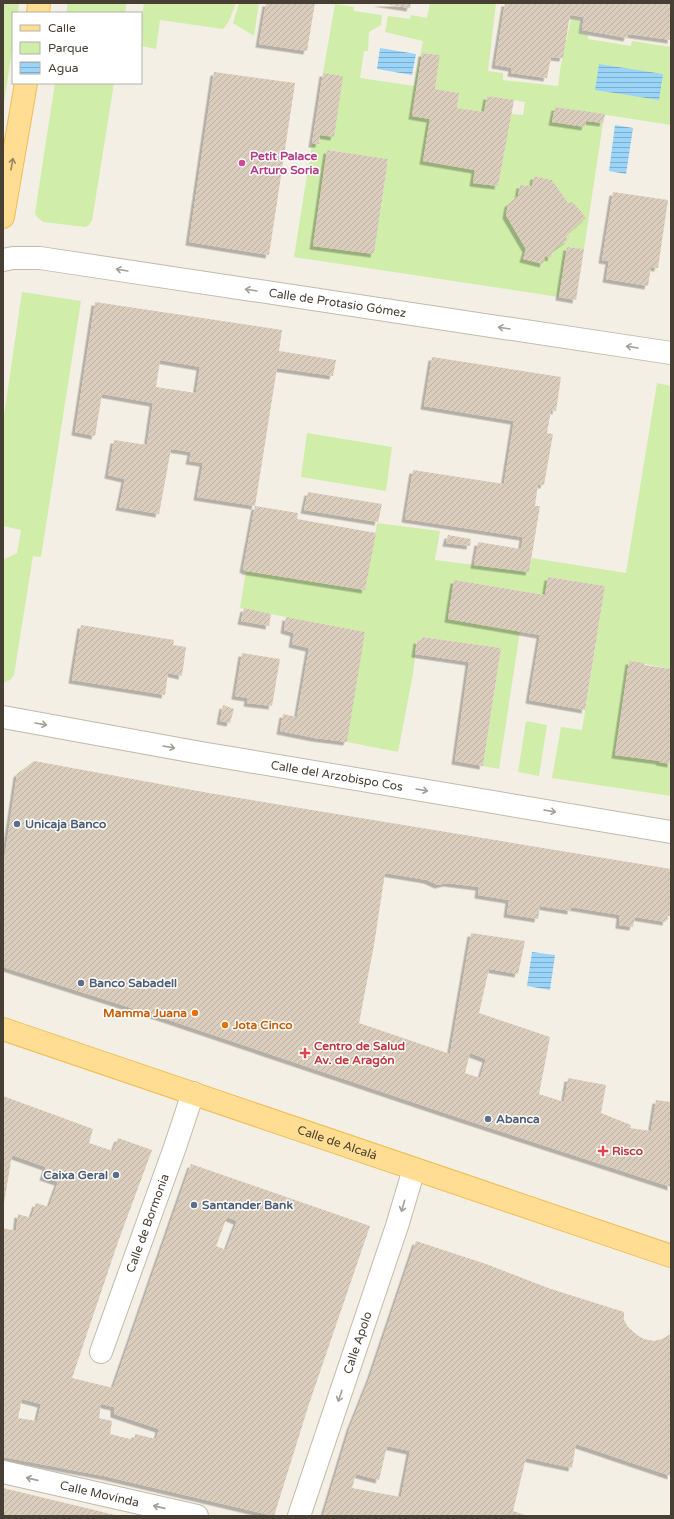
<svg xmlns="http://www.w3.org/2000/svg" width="674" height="1519" viewBox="0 0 674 1519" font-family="'Varela Round',sans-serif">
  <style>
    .green { fill: #d0eda9; fill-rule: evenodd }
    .water { fill: url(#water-rules) }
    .building { fill: url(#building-hatch); fill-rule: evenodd; filter: url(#shadow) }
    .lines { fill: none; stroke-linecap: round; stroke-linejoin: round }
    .minor-casing { stroke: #c3baa9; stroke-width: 24 }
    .primary-casing { stroke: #f0be57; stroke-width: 24 }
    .minor { stroke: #fff; stroke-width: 22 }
    .primary { stroke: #ffdd92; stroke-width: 22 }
    .oneway { stroke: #9a865e }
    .oneway2 { stroke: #a39f99 }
    .hotel-dot { fill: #d1479c; stroke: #fff; stroke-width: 1.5 }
    .service-dot { fill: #5c6f8a; stroke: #fff; stroke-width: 1.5 }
    .food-dot { fill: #e8710a; stroke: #fff; stroke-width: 1.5 }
    .health-dot { fill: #e0444e; stroke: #fff; stroke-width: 1.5 }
    .labels { text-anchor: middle; stroke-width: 3; stroke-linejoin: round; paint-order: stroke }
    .hotel-label { font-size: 12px; font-weight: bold; fill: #b23c85; stroke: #fff; text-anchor: start }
    .street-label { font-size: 12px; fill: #473f33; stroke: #fff }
    .service-label { font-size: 12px; font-weight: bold; fill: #4e5e75; stroke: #fff; text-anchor: start }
    .food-label { font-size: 12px; font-weight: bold; fill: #c56008; stroke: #fff; text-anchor: end }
    .health-label { font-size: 12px; font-weight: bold; fill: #be3a42; stroke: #fff; text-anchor: start }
  </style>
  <defs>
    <pattern id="water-rules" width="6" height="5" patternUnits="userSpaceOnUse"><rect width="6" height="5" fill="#9ad4f8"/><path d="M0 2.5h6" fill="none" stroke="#7fadc9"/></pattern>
    <pattern id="building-hatch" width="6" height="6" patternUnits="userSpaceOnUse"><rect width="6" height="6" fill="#dacdbc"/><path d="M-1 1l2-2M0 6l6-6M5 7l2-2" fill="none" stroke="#bcb1a2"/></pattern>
    <filter id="shadow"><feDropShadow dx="-3.5" dy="3.5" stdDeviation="0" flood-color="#0004"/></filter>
  </defs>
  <rect width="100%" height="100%" fill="#f4efe4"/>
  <g class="green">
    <path d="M3,3h16l-1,10h-5v31l-10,65z"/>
    <path d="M68,3h59l-2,10h-59z"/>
    <path d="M144,3h92l-7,18 -6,8 -63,-9 -4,29 -15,-3v-21z"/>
    <path d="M239,3h20l-5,33 -21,-13z"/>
    <path d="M430,3h66l-8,68 15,2v7l55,6 3,-22 10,-45 10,1 -2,13 9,2v4l43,7 1,-5 39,6v78l-116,-18 -3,14 33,6 1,-6 17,2 -19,126 -17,-2 -8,50 -265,-40 18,-113h7l1,-9 22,-59 -19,-3 12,-69 19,3v4l28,4 -1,10 -12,7 -1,19h-4l-4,27 54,8 9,-45 -38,-9 3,-16 22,3 1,-4 16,3zM422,53l18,2 -5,34 24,4 -2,15 27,4 3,-16 38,6 -2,13 -12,-1 -13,72 -25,-3 2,-13 -52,-9 7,-42 -18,-3zM327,150l61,9 -14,95 -61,-8zM534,176l18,4 16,23 5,-1 12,16 -17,15 1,2 -3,2 2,3 -16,11 -1,7 -6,-2 -21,3 2,-10 -20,-34 2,-11 10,-8 2,-11 12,1z"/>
    <path d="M55,83h59l-22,138 -3,4 -3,2 -43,-5 -7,-6 -1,-3z"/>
    <path d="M22,292l59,9 -40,256 -8,-1 -19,119 -4,5 -7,3v-123l14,-7 4,-23 -18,-4v-104z"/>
    <path d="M657,383l14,3v283l-42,-8 -14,94 45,6 -1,1 12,2v32l-119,-18 9,-51 21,3 23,-144 -56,-9 -4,18 -91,-15 -5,39 71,12 -21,138 -16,-3 18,-118 -79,-11 -1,4 -4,-1 -4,34 -15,78 -51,-10 17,-110 -124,-24 6,-37 119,19 12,-67 63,8 -5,29 94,12 3,-14 94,15z"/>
    <path d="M307,433l85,14 -6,44 -85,-14z"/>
    <path d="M526,721l21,4 -8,51 -21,-4z"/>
  </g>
  <g class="water">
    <path d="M380,48l36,6 -4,21 -35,-6z"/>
    <path d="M599,64l64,10 -4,26 -64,-10z"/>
    <path d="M615,125l18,3 -7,46 -17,-3z"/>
    <path d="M532,952l23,3 -5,35 -23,-4z"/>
  </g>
  <g class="building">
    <path d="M266,3h49l-8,48 -48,-7z"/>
    <path d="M377,3h34l-1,5z"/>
    <path d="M505,3h166v37l-43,-6 -1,4 -45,-8 2,-13 -14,-2 -7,43 -12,-1 -4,21 -36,-5 1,-5 -17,-3z"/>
    <path d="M422,53l18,2 -5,34 24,4 -2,15 27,4 3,-16 27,4 -16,86 -25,-3 2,-13 -52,-9 7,-42 -18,-3z"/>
    <path d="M214,72l81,11 -26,172 -80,-13z"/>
    <path d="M323,73l20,3 -9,61 -14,-2 -1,9h-7z"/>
    <path d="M555,107l50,7 -2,9 -17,-2 -1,6 -33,-5z"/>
    <path d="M327,150l61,9 -14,95 -61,-8z"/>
    <path d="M534,176l18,4 16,23 5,-1 13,16 -18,15 1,2 -3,2 2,3 -16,11 -1,7 -6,-2 -2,8 -20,-5 3,-10 -20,-34 2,-11 10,-8 2,-11 12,1z"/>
    <path d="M613,192l55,8 -10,68 -7,-1 -3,19 -42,-7 3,-18 -7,-1z"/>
    <path d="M567,247l17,2 -8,51 -17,-3z"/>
    <path d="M95,302l187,28 -3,21 57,9 -3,16 -56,-8 -22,138 -58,-9 6,-34 -14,-2 2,-9 -20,-3 -12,65 -40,-7 6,-28 -17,-4 6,-35 33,5 6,-42 -51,-9 -7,42 -20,-4zM160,360l40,7 -4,26 -40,-6z"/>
    <path d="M432,357l129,20 -5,34 -5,-1 -4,23 6,1 -9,51 -6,-1 -3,22h5l-11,66 -55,-7 4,-23 43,7 2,-12 -118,-18 8,-49 91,14 10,-63 -90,-15z"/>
    <path d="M308,492l74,12 -4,18 -74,-12z"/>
    <path d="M255,506l43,7 -1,6 79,14 -11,57 -119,-19 -3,-2z"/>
    <path d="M448,535l23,4 -1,7 -24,-3z"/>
    <path d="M548,577l57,9 -20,124 -56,-10 11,-65 -92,-16 6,-39 91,15z"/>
    <path d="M244,608l27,6 -2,12 -28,-5z"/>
    <path d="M286,617l79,15 -18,110 -32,-4 -35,-7 3,-17 14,3 12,-69 -17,-4 2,-11 -10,-3z"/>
    <path d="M81,625l93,15 -1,5 13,2 -4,29 -14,-3 -3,22 -93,-15z"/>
    <path d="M422,637l79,11 -18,118 -28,-5 14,-99 -54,-8 2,-14 4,1z"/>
    <path d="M242,653l38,6 -8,47 -25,-3 1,-5 -13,-2z"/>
    <path d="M629,661l15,2v2l27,4v95l-12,-2 1,-1 -45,-6z"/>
    <path d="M223,705l11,4 -4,14 -10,-2z"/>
    <path d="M34,761l175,32 462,76v47h-4l-1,6 -31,-5 -2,10 -14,-2 1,-10 -49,-8v4l-31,-5 -2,13 -31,-5 2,-14 -31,-5 1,-8 -32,-4 -9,2 -11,-5 -42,-7 -11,72 -15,78 91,31 21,-121 54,8 -7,33 -29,-5 -10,44 71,24 -11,57 25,8 4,-24 38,7 -5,28 30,12 -1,3 21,3 5,-31 15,2v85l-217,-71 -285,-96 -166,-53v-99l14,-94zM470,1053l16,6 -6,19 -15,-5z"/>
    <path d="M3,1096l90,33 -4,14 24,8 5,-13 34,12 -34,92 -46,136 41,10 78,-224 179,62 -61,178 -35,112 -170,-40 -101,-19v-229l13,3 2,-17 13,4 5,-15 13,4 9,-25 -15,-5 3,-10 -34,-12 -9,54zM227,1217l10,4 -11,29 -10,-4zM22,1399l19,5 -4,17 -19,-3zM101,1404l13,3v7l45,15 -3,10 -21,-5 -1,6 -24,-6 2,-13 -13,-3z"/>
    <path d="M416,1241l70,23 65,25 73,23v8l4,7 9,8 7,4 10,2 8,-2 9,-5v142l-95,-32 -4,24 -46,-10 -13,53 15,5h-205l27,-89 20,-50zM387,1446l23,5 -9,46 -49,-9 4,-14 23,6z"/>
    <path d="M3,1488l112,27v1h-112z"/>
  </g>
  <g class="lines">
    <g class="minor-casing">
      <g id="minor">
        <path id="s1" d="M3,260l10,-2h27l631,95"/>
        <path id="s2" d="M3,717l198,36 470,79"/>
        <path id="s3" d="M101,1352l74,-205 18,-54"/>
        <path id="s4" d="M3,1472l194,44"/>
        <path id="s5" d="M299,1516l98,-290 17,-57"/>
      </g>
    </g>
    <g class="primary-casing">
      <g id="primary">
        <path d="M38,13l1,-10"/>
        <path d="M3,217l23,-134"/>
        <path id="s6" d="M3,1029l668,227"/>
      </g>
    </g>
    <use href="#minor" class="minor"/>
    <use href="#primary" class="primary"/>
  </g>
  <defs><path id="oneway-shaft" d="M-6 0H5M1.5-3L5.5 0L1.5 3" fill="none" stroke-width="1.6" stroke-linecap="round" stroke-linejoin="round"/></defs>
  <use class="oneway" href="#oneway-shaft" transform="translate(12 164) rotate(-80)"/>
  <g class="oneway2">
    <use href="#oneway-shaft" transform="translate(122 270) rotate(-171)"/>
    <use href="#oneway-shaft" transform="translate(251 290) rotate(-171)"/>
    <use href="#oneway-shaft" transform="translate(504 328) rotate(-171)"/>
    <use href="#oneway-shaft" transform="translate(632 347) rotate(-171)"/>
    <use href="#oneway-shaft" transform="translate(41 724) rotate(10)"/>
    <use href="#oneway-shaft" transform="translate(169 747) rotate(10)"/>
    <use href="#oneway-shaft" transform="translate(422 790) rotate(10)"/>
    <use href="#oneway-shaft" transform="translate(550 811) rotate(10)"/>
    <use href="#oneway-shaft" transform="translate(403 1206) rotate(106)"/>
    <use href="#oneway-shaft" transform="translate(340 1396) rotate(109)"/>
    <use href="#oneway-shaft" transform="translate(32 1479) rotate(-167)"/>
    <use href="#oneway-shaft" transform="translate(159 1507) rotate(-167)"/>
  </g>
  <circle class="hotel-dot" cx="242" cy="163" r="4"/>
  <g class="service-dot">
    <circle cx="17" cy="824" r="4"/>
    <circle cx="81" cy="983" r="4"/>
    <circle cx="488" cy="1119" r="4"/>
    <circle cx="116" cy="1175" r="4"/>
    <circle cx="194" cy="1205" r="4"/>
  </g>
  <g class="food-dot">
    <circle cx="195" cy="1013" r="4"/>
    <circle cx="225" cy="1025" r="4"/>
  </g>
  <g class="health-dot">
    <path d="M303 1047h4v4h4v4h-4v4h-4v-4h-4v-4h4z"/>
    <path d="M601 1145h4v4h4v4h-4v4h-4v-4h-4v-4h4z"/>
  </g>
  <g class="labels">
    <g class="hotel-label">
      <text x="250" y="160">Petit Palace<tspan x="250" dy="14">Arturo Soria</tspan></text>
    </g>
    <g class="street-label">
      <text dy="4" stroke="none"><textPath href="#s1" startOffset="338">Calle de Protasio Gómez</textPath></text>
      <text dy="4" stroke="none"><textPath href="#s2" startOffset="339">Calle del Arzobispo Cos</textPath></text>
      <text dy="4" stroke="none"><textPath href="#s6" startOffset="353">Calle de Alcalá</textPath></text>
      <text dy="4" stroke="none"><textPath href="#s3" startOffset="137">Calle de Bormonia</textPath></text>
      <text dy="4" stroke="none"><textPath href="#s5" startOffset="183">Calle Apolo</textPath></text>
      <text dy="4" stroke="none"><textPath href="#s4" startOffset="99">Calle Movínda</textPath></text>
    </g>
    <g class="service-label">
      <text x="25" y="828">Unicaja Banco</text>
      <text x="89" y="987">Banco Sabadell</text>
      <text x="496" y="1123">Abanca</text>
      <text x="108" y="1179" text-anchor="end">Caixa Geral</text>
      <text x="202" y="1209">Santander Bank</text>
    </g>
    <g class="food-label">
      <text x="187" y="1017">Mamma Juana</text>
      <text x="233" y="1029" text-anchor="start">Jota Cinco</text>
    </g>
    <g class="health-label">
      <text x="314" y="1050">Centro de Salud<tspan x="314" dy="14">Av. de Aragón</tspan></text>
      <text x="612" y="1155">Risco</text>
    </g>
  </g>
  <rect width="674" height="1519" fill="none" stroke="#473f33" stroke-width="8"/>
  <rect x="12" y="12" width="130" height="72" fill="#ffffff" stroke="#b5b2ad"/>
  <rect x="20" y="25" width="20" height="6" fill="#ffdd92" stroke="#b5b2ad"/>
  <text x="48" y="32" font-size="12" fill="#473f33">Calle</text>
  <rect x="20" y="42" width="20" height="12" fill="#d0eda9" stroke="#b5b2ad"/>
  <text x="48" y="52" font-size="12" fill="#473f33">Parque</text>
  <rect x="20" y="62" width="20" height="12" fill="url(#water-rules)" stroke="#b5b2ad"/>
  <text x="48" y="72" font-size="12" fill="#473f33">Agua</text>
</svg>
